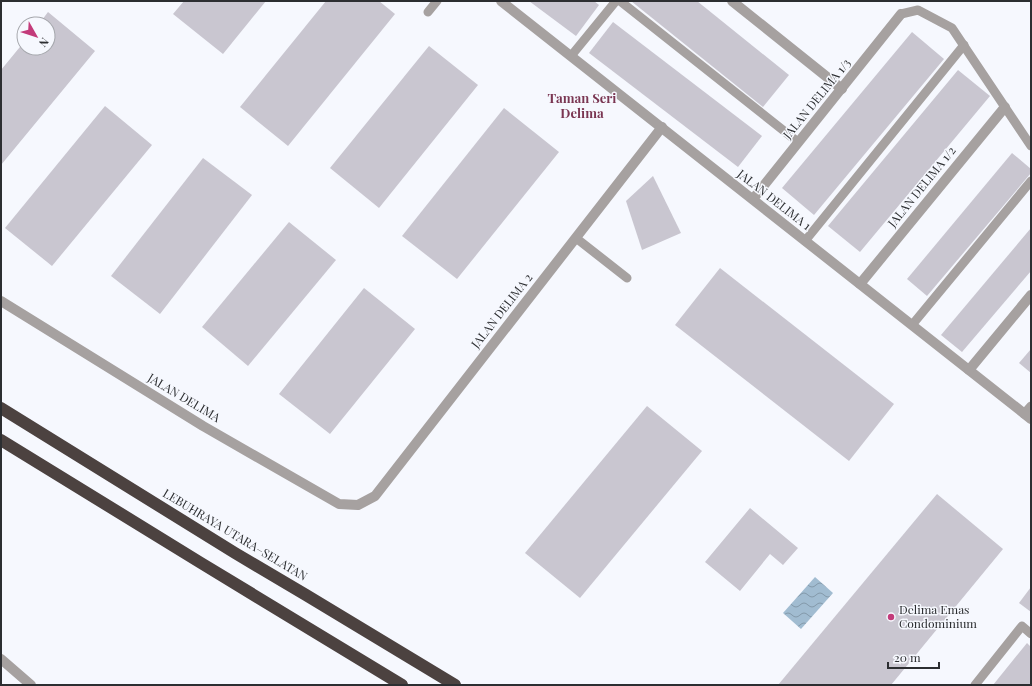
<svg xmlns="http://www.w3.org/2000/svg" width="1032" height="686" viewBox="0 0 1032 686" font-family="'Playfair Display',serif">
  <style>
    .water { fill: url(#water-waves) }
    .building { fill: #c9c6d0 }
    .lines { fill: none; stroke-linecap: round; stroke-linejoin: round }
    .lane { stroke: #a6a1a0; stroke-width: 9 }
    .street { stroke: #a6a1a0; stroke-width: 10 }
    .highway { stroke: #4c4240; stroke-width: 12 }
    .poi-dot { fill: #c33b7a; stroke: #f6f8fe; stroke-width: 1.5 }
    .labels { text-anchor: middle; stroke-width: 3; stroke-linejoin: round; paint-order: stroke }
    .street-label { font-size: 12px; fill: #2c2e31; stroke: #f6f8fe }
    .poi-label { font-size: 12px; fill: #2c2e31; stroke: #f6f8fe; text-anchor: start }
    .neighbourhood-label { font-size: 13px; font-weight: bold; fill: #7a3652; stroke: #f6f8fe }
  </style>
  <defs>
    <pattern id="water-waves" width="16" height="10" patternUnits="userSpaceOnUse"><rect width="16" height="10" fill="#a1bcd1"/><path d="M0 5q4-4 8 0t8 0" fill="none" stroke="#8399aa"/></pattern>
  </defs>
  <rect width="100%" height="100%" fill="#f6f8fe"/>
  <path class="water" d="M815,577l18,16 -32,36 -18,-16z"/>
  <g class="building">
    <path d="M184,1h82l-43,53 -50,-40z"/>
    <path d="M326,1h53l16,13 -107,132 -48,-39z"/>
    <path d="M529,1h65l5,4 -23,31z"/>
    <path d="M631,1h66l92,74 -26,32z"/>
    <path d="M48,12l47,39 -94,114v-95l23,-28v6h24v-24h-9z"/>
    <path d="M613,22l149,114 -24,31 -149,-114z"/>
    <path d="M912,32l32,27 -130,156 -32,-27z"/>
    <path d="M429,46l49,39 -99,123 -49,-40z"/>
    <path d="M958,70l32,26 -130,156 -32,-26z"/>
    <path d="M105,106l47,39 -100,121 -47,-38z"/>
    <path d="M504,108l55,44 -102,127 -55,-43z"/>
    <path d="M1012,153l19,16v4l-104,123 -20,-17z"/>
    <path d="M203,158l49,37 -92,119 -49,-38z"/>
    <path d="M653,176l28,57 -39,17 -16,-49z"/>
    <path d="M289,222l47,38 -88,106 -46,-39z"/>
    <path d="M1031,228v43l-69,81 -21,-17z"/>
    <path d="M720,268l174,136 -45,57 -174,-136z"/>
    <path d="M364,288l51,41 -85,105 -51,-40z"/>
    <path d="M1031,349v24l-12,-10z"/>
    <path d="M647,406l55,45 -122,147 -55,-45z"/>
    <path d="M937,494l66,55 -112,136h-113z"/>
    <path d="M750,508l48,40 -15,17 -13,-11 -30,37 -35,-29z"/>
    <path d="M1031,587v25l-12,-9z"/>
    <path d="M1027,643l4,4v38h-38z"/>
  </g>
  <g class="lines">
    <g class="lane">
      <path d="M620,1l178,141"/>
      <path d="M428,12l9,-11"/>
      <path d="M901,14l17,-4 34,18 79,118"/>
      <path d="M571,56l45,-55"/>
      <path d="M576,238l51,40"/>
      <path d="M805,241l159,-196"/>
      <path d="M912,325l119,-144"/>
      <path d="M1024,414l7,-8"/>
      <path d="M975,685l47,-59 9,8"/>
    </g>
    <g class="street">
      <path d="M501,1l530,418"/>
      <path d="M732,1l110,88"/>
      <path d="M753,199l148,-185"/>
      <path d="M860,284l145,-177"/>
      <path d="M1,301l202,125 136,78 19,1 17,-9 287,-369"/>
      <path d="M969,370l62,-75"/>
      <path d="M1,659l30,26"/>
    </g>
    <g class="highway">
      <path d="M1,408l234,145 71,42 149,90"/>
      <path d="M1,440l200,123 201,122"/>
    </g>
  </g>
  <circle class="poi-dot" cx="891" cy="617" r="4"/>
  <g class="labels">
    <g class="street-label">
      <text transform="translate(817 99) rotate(-51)" y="4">JALAN DELIMA 1/3</text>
      <text transform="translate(922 187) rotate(-51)" y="4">JALAN DELIMA 1/2</text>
      <text transform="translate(774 200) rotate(38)" y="4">JALAN DELIMA 1</text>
      <text transform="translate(502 311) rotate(-52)" y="4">JALAN DELIMA 2</text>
      <text transform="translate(184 398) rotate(31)" y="4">JALAN DELIMA</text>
      <text transform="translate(235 535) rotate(31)" y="4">LEBUHRAYA UTARA–SELATAN</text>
    </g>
    <g class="poi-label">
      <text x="899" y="614">Delima Emas<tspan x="899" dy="14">Condominium</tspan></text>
    </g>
    <g class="neighbourhood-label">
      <text x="582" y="103">Taman Seri<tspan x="582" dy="15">Delima</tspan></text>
    </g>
  </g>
  <rect width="1032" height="686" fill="none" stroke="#2c2e31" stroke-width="4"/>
  <g transform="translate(36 36) rotate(129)"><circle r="19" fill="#f6f8fe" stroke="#a5a7ac"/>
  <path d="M0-3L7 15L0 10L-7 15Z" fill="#c33b7a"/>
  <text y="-6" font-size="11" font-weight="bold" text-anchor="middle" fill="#2c2e31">N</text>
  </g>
  <path d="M888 662v6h51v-6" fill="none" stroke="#2c2e31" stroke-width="2"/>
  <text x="894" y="662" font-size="12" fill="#2c2e31" stroke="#f6f8fe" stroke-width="3" paint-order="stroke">20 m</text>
</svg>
